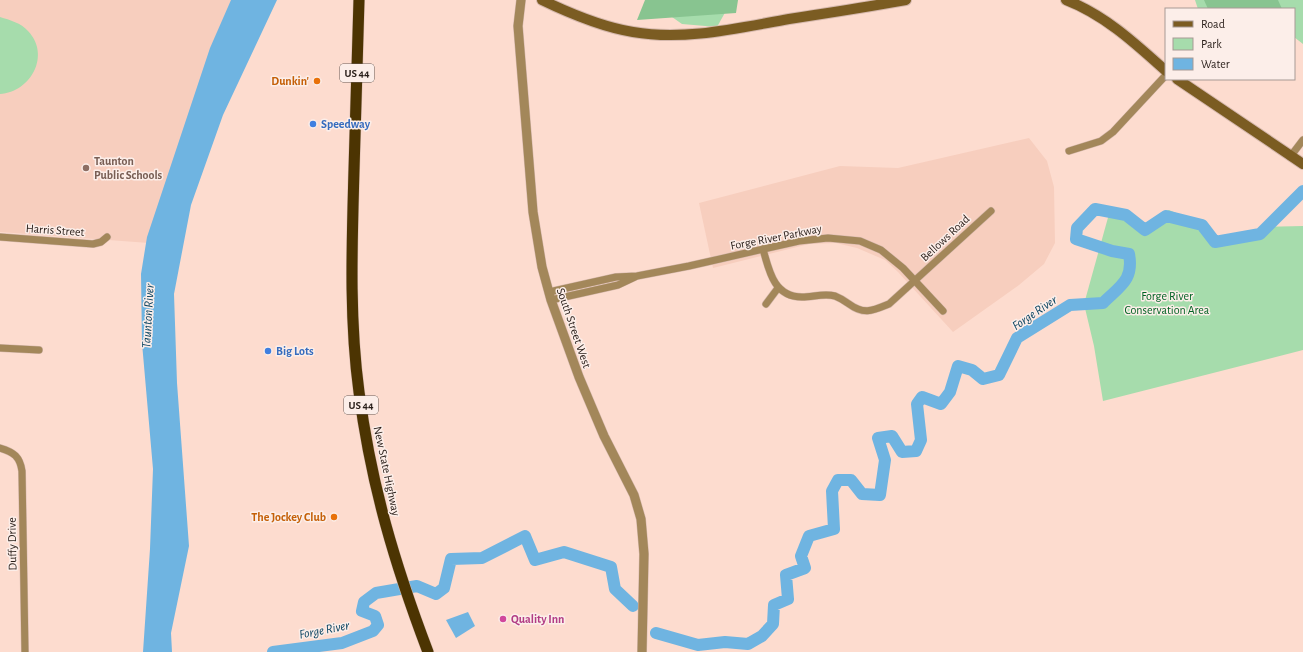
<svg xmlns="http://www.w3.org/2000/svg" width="1303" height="652" viewBox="0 0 1303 652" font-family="'Alegreya Sans',sans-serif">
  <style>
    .built { fill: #f7cebe }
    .green { fill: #a6dcac }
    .forest { fill: #88c490 }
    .water { fill: #6fb4e1 }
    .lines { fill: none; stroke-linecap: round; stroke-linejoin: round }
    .river { stroke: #6fb4e1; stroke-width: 12 }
    .minor-casing { stroke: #d6b9ae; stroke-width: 8 }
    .tertiary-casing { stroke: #d6b9ae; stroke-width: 10 }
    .secondary-casing { stroke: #d6b9ae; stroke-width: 12 }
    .trunk-casing { stroke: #d6b9ae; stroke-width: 12 }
    .minor { stroke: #a3875a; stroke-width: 7 }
    .tertiary { stroke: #a3875a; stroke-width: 9 }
    .secondary { stroke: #7b5c22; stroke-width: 10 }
    .trunk { stroke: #4c3402; stroke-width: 11 }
    .food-dot { fill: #e8710a; stroke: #fceee9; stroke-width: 1.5 }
    .shop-dot { fill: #3f7fe0; stroke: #fceee9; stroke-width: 1.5 }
    .education-dot { fill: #8d6e63; stroke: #fceee9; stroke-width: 1.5 }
    .hotel-dot { fill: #d1479c; stroke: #fceee9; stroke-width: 1.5 }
    .labels { text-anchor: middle; stroke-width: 3; stroke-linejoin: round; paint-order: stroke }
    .shield { fill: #fceee9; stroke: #675b56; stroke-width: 1 }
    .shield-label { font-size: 11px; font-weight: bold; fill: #271c17 }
    .food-label { font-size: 12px; font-weight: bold; fill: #c56008; stroke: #fceee9; text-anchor: end }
    .shop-label { font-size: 12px; font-weight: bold; fill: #366cbe; stroke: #fceee9; text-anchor: start }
    .education-label { font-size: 12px; font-weight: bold; fill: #785e54; stroke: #fceee9; text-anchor: start }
    .street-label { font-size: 12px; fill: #271c17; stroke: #fceee9 }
    .park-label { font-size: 12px; fill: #006223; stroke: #fceee9 }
    .hotel-label { font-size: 12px; font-weight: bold; fill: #b23c85; stroke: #fceee9; text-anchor: start }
    .water-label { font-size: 13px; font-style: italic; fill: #043f5d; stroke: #fceee9 }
  </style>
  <rect width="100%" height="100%" fill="#fddccf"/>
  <g class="built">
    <path d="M0,0h237l-88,243 -149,-11z"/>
    <path d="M1029,138l18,23 7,26 1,56 -11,21 -25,21 -66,47 -55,-60 -13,-12 -28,-12 -21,-5 -27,1 -96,24 -14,-65 141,-37 58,2z"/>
  </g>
  <g class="green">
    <path d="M653,0h79l-15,27 -35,-3 -30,-21z"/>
    <path d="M1195,0h108v44l-9,-7v-28h-96z"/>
    <path d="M0,17c10,3 21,6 28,14 23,24 3,61 -28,63z"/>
    <path d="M1169,210l12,5 23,5 8,18c9,2 13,-1 22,-2 13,-2 21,4 30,-9l39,-1v124l-200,51 -9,-55 -10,-42 25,-90 9,-3c8,3 18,16 26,15l19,-14z"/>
  </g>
  <g class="forest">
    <path d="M645,0h93l-2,13 -99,7z"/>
    <path d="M1204,0h74l4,9h-74z"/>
  </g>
  <g class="water">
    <path d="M231,0h46l-54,115 -32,90 -17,89 3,89 12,163 -18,87 1,19h-29l7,-103 3,-80 -11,-126 -1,-69 6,-37 63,-189z"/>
    <path d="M468,612l7,14 -19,12 -10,-18z"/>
  </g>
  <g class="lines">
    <g class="river">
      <path d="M656,633l42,12 27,-3 23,2 14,-8 11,-12 1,-19 14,-6 -2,-24 19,-7 -4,-12 8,-20 25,-7 -2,-38 6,-11h13l11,14 18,1 5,-35 -7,-22 14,-2 10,16 14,-1 5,-11 -4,-36 5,-7 19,7 9,-12 8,-26 14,4 11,9 16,-4 18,-37 53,-33 33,-2c17,-17 31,-23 26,-49l-17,-3 -36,-12 1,-11 18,-19 31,6 19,15 21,-14 36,9 13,17 45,-8 43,-43"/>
      <path d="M273,652l69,-9 31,-12 5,-6 -3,-9 -13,-5 2,-9 12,-9 41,-7 19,8 8,-6 7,-29 31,-1 43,-22 10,24 29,-8 47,15 4,22 18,17"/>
    </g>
    <g class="minor-casing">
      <g id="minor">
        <path d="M1069,151l32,-10 12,-9 53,-57"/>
        <path d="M1290,157l13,-17"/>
        <path d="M0,237l93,7 8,-2 6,-5"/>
        <path d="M763,249c6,22 11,48 39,48 11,0 22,-4 33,-1 5,2 10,5 14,8 15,11 23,7 40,0l102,-93"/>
        <path d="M549,292l67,-15 21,-1 52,-10 110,-25 29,-3 32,3 21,9 22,18 40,43"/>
        <path d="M551,300l67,-15 17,-8"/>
        <path d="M766,304l12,-16"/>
        <path d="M0,348l39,2"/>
        <path d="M0,448c14,4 20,9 22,23l3,181"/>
      </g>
    </g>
    <g class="tertiary-casing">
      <path id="tertiary" d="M521,0l-3,26 15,186 9,55 9,33 28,77 25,59 30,59 7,24 3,35 -2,98"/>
    </g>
    <g class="secondary-casing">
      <g id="secondary">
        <path d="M542,0c29,14 60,27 91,32 52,9 105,-4 156,-13 39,-6 78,-12 117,-19"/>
        <path d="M1066,0c39,15 70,44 100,71"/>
        <path d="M1177,79l126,85"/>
      </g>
    </g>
    <g class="trunk-casing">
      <path id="trunk" d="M359,0c-2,57 -3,113 -5,170 -2,74 -5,148 5,222 12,93 36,173 69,260"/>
    </g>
    <use href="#minor" class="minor"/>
    <use href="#tertiary" class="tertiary"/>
    <use href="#secondary" class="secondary"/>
    <use href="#trunk" class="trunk"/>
  </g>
  <g class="food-dot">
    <circle cx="317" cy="81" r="4"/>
    <circle cx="334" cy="517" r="4"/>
  </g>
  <g class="shop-dot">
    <circle cx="313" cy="124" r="4"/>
    <circle cx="268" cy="351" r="4"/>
  </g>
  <circle class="education-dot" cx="86" cy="168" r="4"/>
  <circle class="hotel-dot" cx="503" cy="619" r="4"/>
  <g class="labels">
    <g class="shield">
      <rect x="340" y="64" width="34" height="18" rx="3"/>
      <rect x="344" y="396" width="34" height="18" rx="3"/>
    </g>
    <g class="shield-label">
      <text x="357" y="77">US 44</text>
      <text x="361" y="409">US 44</text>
    </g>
    <g class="food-label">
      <text x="309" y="85">Dunkin'</text>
      <text x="326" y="521">The Jockey Club</text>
    </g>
    <g class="shop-label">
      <text x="321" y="128">Speedway</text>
      <text x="276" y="355">Big Lots</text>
    </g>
    <g class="education-label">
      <text x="94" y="165">Taunton<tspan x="94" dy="14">Public Schools</tspan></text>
    </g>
    <g class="street-label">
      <text transform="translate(55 230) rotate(4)" y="4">Harris Street</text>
      <text transform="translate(776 237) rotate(-11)" y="4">Forge River Parkway</text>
      <text transform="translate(945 238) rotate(-43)" y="4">Bellows Road</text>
      <text transform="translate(574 328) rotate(71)" y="4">South Street West</text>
      <text transform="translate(387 471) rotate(78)" y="4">New State Highway</text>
      <text transform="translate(12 544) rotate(-91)" y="4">Duffy Drive</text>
    </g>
    <g class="park-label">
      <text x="1167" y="300">Forge River<tspan x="1167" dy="14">Conservation Area</tspan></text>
    </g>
    <g class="hotel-label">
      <text x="511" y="623">Quality Inn</text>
    </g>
    <g class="water-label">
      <text transform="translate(1034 312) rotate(-34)" y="5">Forge River</text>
      <text transform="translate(147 316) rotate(-87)" y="5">Taunton River</text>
      <text transform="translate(324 629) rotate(-11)" y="5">Forge River</text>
    </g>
  </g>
  <rect x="1165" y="8" width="130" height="72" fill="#fceee9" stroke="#a79a95"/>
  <rect x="1173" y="21" width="20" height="6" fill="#7b5c22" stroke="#a79a95"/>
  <text x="1201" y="28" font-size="12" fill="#271c17">Road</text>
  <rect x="1173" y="38" width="20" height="12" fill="#a6dcac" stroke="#a79a95"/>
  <text x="1201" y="48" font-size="12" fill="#271c17">Park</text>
  <rect x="1173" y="58" width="20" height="12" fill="#6fb4e1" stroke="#a79a95"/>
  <text x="1201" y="68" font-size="12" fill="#271c17">Water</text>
</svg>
